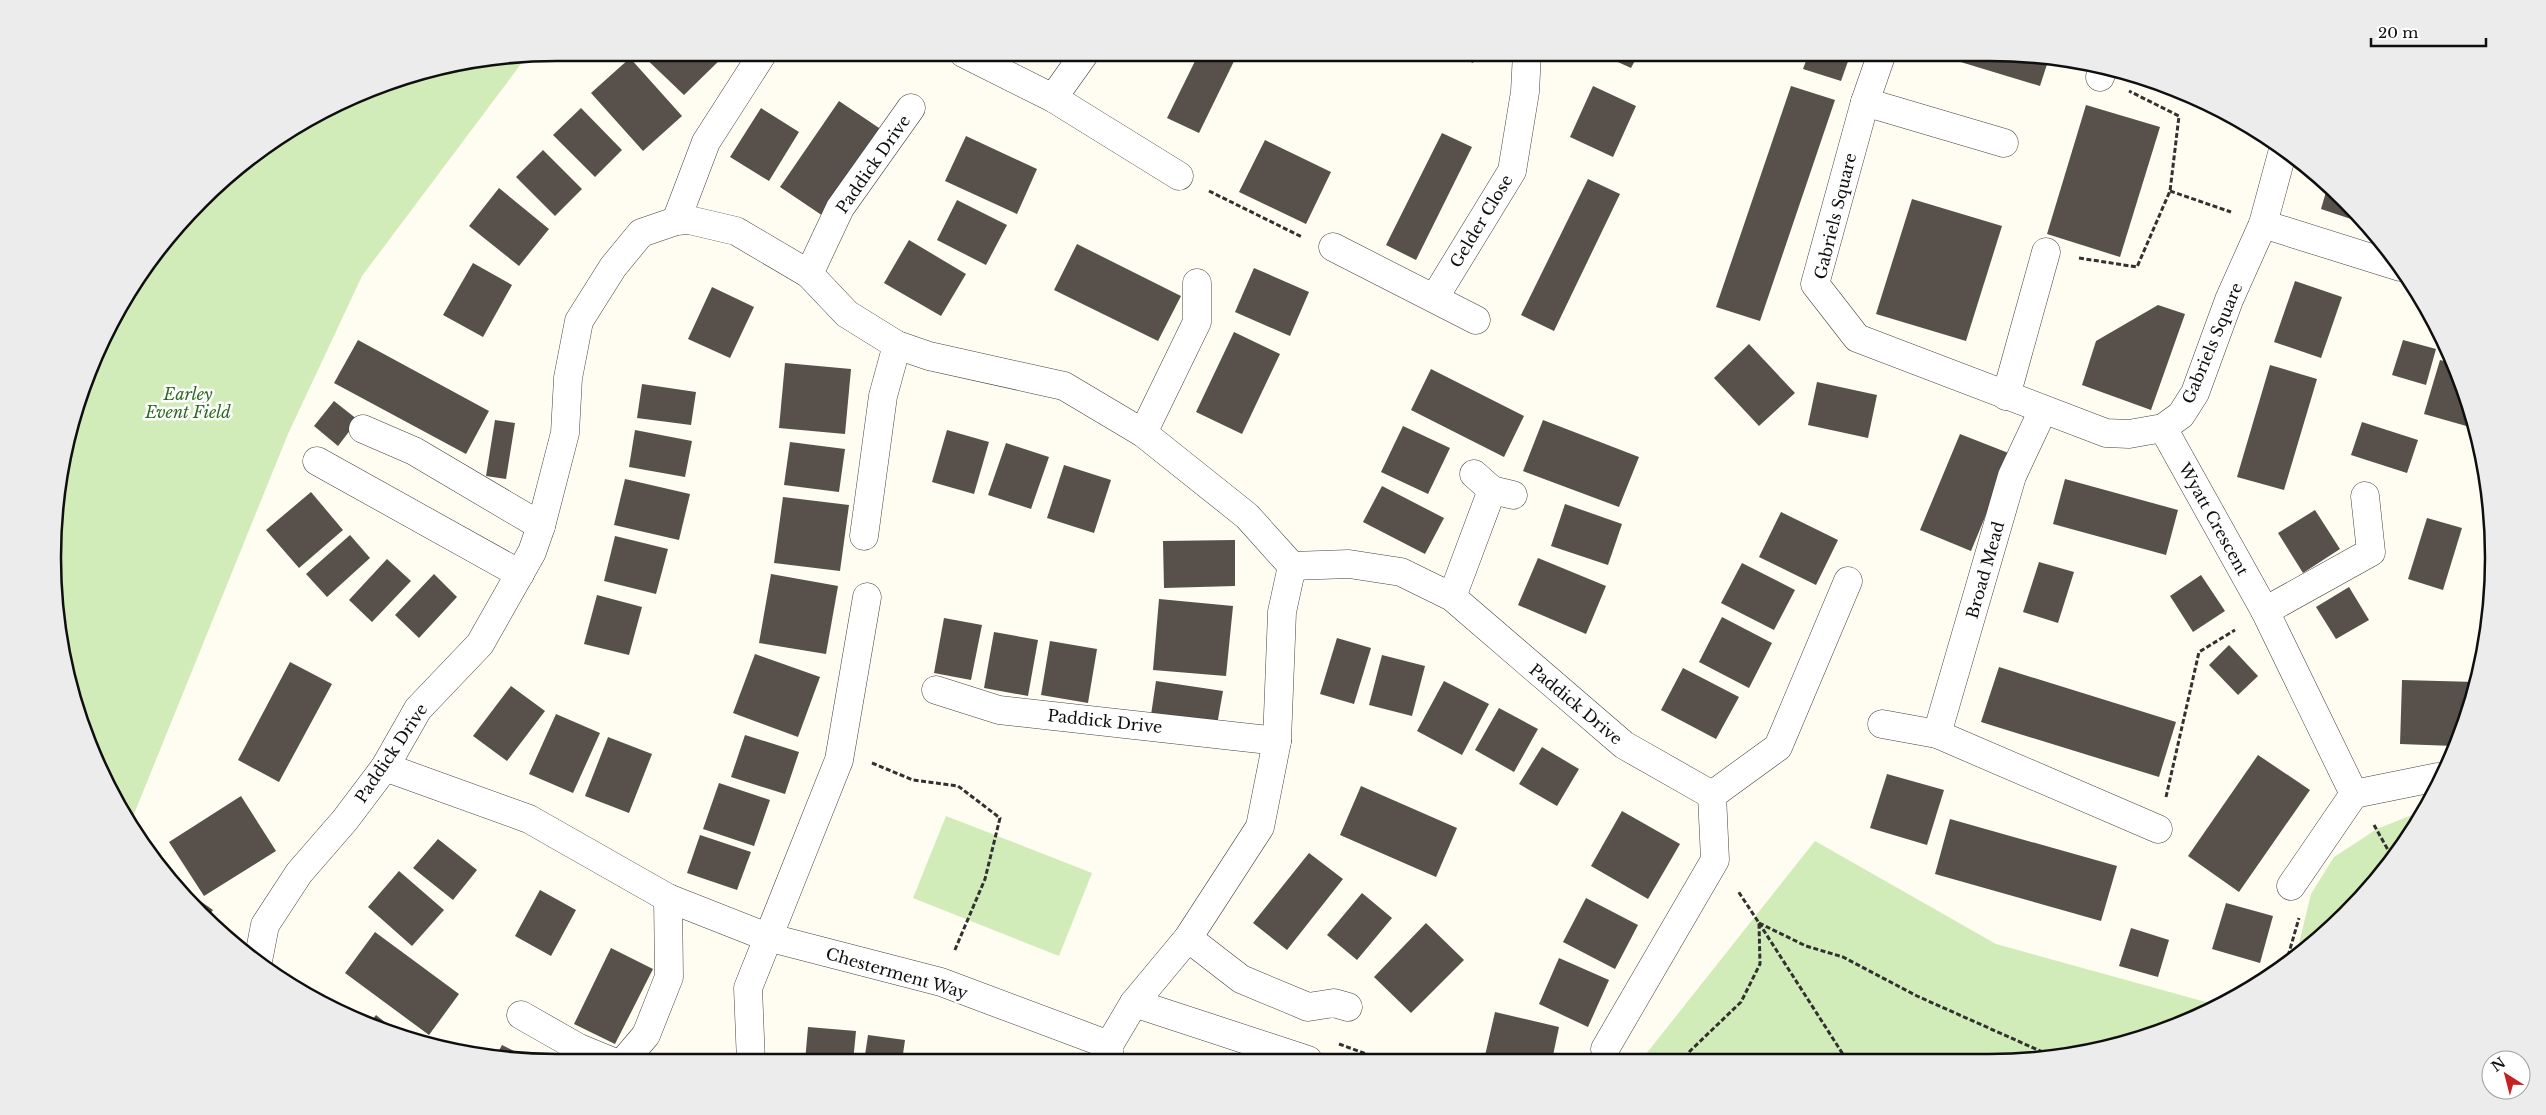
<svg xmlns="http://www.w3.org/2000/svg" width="2546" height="1115" viewBox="0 0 2546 1115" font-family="'Libre Baskerville',serif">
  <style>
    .green { fill: #d1ecb8 }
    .building { fill: #58504b }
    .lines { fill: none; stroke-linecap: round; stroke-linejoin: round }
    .minor-casing { stroke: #424242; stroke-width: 29 }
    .path { stroke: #313131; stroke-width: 3; stroke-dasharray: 5 2.5; stroke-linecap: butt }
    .minor { stroke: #fff; stroke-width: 28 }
    .labels { text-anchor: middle; stroke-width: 5; stroke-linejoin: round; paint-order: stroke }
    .street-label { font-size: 16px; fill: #0f0f0f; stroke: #fff }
    .park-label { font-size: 16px; font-style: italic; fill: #296a1c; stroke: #fff }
    .rim { fill: none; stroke: #0f0f0f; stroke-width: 2.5 }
  </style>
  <rect width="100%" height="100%" fill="#fffdf1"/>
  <g class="green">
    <path d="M527,56l-165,220 -74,158 -158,390 -10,-14 -41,-90 -22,-96 -4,-67 9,-98 29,-94 29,-60 58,-80 47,-47 80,-58 90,-41 64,-17z"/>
    <path d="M2422,811l-14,27 -87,99 -25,19 15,-62 23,-37 43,-28z"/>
    <path d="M946,816l146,57 -33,83 -146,-58z"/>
    <path d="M1815,841l181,103 217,60 13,-2 -44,22 -127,34 -413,1z"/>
  </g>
  <g class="building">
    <path d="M640,53h87l-43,42z"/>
    <path d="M1199,53h39l-39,80 -32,-15z"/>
    <path d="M1450,53h27l-4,10z"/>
    <path d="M1598,53h41l-8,15z"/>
    <path d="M1809,53h42l-10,28 -38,-12z"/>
    <path d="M1956,53h33l60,5 -9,28 -86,-26z"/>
    <path d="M630,58l52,58 -39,35 -52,-58z"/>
    <path d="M1593,86l43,20 -23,51 -43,-20z"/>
    <path d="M1791,86l44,14 -75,221 -44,-14z"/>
    <path d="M839,101l46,31 -59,86 -46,-31z"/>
    <path d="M2086,105l74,22 -40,130 -73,-23z"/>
    <path d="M2207,105l34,15 1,2 -31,-9z"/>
    <path d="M581,108l41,42 -27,27 -42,-42z"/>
    <path d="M761,108l38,24 -30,49 -39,-24z"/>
    <path d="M1442,133l30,14 -56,113 -30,-15z"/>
    <path d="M966,136l71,33 -20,45 -72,-33z"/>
    <path d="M1265,140l66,32 -25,52 -67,-32z"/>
    <path d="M543,150l39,39 -27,27 -39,-39z"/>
    <path d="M1588,179l32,15 -66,137 -33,-16z"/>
    <path d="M2328,185l35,38 -42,-14z"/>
    <path d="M499,188l50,41 -30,37 -50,-40z"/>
    <path d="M1912,199l90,27 -36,115 -90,-27z"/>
    <path d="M957,200l50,25 -21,40 -49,-25z"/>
    <path d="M909,240l57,34 -25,42 -57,-33z"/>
    <path d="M1077,244l104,52 -23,45 -104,-51z"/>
    <path d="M473,263l39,22 -29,52 -40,-22z"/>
    <path d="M1254,268l55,24 -19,44 -55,-24z"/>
    <path d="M2295,281l47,16 -21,61 -47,-16z"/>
    <path d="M712,287l42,20 -24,51 -42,-19z"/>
    <path d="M2158,305l27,9 -34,96 -69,-25 14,-44z"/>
    <path d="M1234,332l46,22 -38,80 -46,-22z"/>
    <path d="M358,340l131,71 -23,43 -132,-71z"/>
    <path d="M2403,340l33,9 -10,36 -34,-10z"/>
    <path d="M1749,344l46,49 -36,33 -45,-48z"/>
    <path d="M2440,360l12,3 25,66 -53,-15z"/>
    <path d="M785,363l66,6 -6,65 -66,-6z"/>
    <path d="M2270,365l47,14 -33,111 -47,-13z"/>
    <path d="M1431,369l93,47 -20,41 -93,-47z"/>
    <path d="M1817,382l60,13 -9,43 -60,-13z"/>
    <path d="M642,384l54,8 -5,33 -54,-7z"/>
    <path d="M334,401l24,19 -20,26 -24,-20z"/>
    <path d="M495,420l20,3 -9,56 -20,-3z"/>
    <path d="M1543,420l96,37 -20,50 -96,-36z"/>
    <path d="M2362,422l56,18 -11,33 -56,-18z"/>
    <path d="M1403,426l47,22 -22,46 -47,-22z"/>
    <path d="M635,430l57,11 -7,36 -56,-10z"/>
    <path d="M947,430l42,12 -15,52 -42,-12z"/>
    <path d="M1960,434l51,20 -40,97 -51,-21z"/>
    <path d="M790,442l55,7 -6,43 -55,-7z"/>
    <path d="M1006,443l43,14 -18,52 -43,-14z"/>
    <path d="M1064,465l47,15 -17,53 -47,-15z"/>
    <path d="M625,479l65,15 -11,46 -65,-15z"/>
    <path d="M2065,479l113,31 -12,45 -113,-31z"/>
    <path d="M1382,486l62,32 -19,36 -62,-32z"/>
    <path d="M311,492l32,38 -44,38 -33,-38z"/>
    <path d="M783,497l66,8 -9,66 -66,-8z"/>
    <path d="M1565,504l57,20 -14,41 -57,-19z"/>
    <path d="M2315,510l25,39 -37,24 -25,-40z"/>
    <path d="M1781,512l57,28 -22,45 -57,-28z"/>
    <path d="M2427,518l35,10 -19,62 -35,-11z"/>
    <path d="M350,535l20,23 -43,39 -21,-23z"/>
    <path d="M615,536l53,13 -12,45 -52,-13z"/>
    <path d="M1235,540v46l-71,2 -1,-47z"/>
    <path d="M1538,558l68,28 -20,48 -68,-29z"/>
    <path d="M387,559l24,22 -39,41 -23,-22z"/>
    <path d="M2039,562l35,10 -16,51 -35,-11z"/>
    <path d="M1742,563l53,27 -21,40 -53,-27z"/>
    <path d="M434,574l23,23 -38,41 -24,-23z"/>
    <path d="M771,574l67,12 -12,68 -67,-11z"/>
    <path d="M2201,575l24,36 -32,21 -23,-36z"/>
    <path d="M2349,587l20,33 -33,19 -20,-32z"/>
    <path d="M597,595l45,12 -13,48 -45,-11z"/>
    <path d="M1159,599l74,7 -7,70 -73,-6z"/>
    <path d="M1722,617l50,26 -23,45 -50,-26z"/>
    <path d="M944,618l38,7 -11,55 -37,-7z"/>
    <path d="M994,632l44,8 -10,56 -44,-8z"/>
    <path d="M1337,638l34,10 -17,56 -34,-10z"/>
    <path d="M1050,641l47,8 -9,54 -47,-8z"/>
    <path d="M2229,645l29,31 -20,19 -29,-30z"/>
    <path d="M755,654l65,23 -22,60 -65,-24z"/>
    <path d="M1382,655l43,11 -13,50 -43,-11z"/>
    <path d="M290,662l42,22 -53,98 -41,-22z"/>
    <path d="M1999,667l177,55 -17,55 -178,-55z"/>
    <path d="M1683,668l56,29 -23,42 -55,-29z"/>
    <path d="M2402,680l74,2 -9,38 -13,26 -54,-2z"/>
    <path d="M1156,681l67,10 -6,34 -66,-10z"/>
    <path d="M1444,681l45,23 -27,51 -45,-24z"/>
    <path d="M511,686l34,25 -38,50 -34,-25z"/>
    <path d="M1499,708l39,21 -24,43 -39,-22z"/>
    <path d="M556,714l44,19 -27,60 -44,-19z"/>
    <path d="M745,735l54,17 -14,42 -54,-17z"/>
    <path d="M608,737l44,17 -23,59 -44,-17z"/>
    <path d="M1542,747l37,22 -22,37 -38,-22z"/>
    <path d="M2258,755l52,35 -71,102 -51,-36z"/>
    <path d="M1887,774l57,16 -17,55 -57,-17z"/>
    <path d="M719,783l51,17 -16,46 -51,-17z"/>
    <path d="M1361,786l96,42 -21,49 -96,-42z"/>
    <path d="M241,796l35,55 -72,45 -35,-54z"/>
    <path d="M1622,811l58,33 -32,55 -57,-33z"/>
    <path d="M1950,819l167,47 -16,55 -166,-47z"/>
    <path d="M700,835l51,17 -14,38 -50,-17z"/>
    <path d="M438,839l39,31 -24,30 -40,-32z"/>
    <path d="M1309,853l34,26 -56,71 -34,-27z"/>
    <path d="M399,871l45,39 -32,36 -44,-39z"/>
    <path d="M176,884l37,26 -6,8 -31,-33z"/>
    <path d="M540,890l36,20 -25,46 -36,-20z"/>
    <path d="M1362,893l30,25 -35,42 -30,-25z"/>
    <path d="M1586,898l52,27 -23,44 -52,-27z"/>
    <path d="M2226,903l47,13 -13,47 -48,-14z"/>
    <path d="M1426,923l38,37 -53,53 -37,-36z"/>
    <path d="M2131,928l38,12 -11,37 -39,-11z"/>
    <path d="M375,932l84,62 -30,41 -84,-62z"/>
    <path d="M611,948l42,21 -38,75 -41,-20z"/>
    <path d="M1559,958l50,22 -21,47 -49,-23z"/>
    <path d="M1495,1012l64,15 -7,33h-68z"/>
    <path d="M376,1015l29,23 -36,-14z"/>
    <path d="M808,1027l48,4 -3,31h-48z"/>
    <path d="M868,1035l37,5 -3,21 -38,1z"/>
    <path d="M502,1045l30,15 -36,-4z"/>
    <path d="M918,1053l42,7v1h-44z"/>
  </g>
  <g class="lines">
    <g class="minor-casing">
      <g id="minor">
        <path d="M963,53l90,45 126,78"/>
        <path d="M1882,53l-17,49 -50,182 42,54 249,95 23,1 34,-6 18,-13 14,-22 34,-93 34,-76 20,-74"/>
        <path d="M2100,77l4,-10"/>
        <path d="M1053,98l32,-45"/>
        <path d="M1865,102l139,41"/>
        <path d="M676,221l30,-79 57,-89"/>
        <path d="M2263,224l137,43"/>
        <path d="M1333,247l143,73"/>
        <path d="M809,274l31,-66 71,-100"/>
        <path d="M1435,297l77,-126 13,-79 2,-39"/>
        <path d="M2006,396l40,-144"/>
        <path d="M2043,410l-31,66 -75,258 221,95"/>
        <path d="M2163,428l102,183 89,183 84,-17"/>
        <path d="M363,429l51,22 127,75"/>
        <path d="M1143,433l54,-111v-39"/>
        <path d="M317,461l203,113"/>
        <path d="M1474,474l18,16"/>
        <path d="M864,536l19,-140 14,-51"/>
        <path d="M1292,566l57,-2 52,8 51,25 172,148 88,50 66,-48 70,-166"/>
        <path d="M1452,597l40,-107 21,5"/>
        <path d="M2265,611l106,-59 -6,-56"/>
        <path d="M936,690l63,20 278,31"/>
        <path d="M1882,724l55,10"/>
        <path d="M385,767l144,52 139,79 99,39 174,45 168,63"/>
        <path d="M2291,886l63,-92"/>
        <path d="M1188,938l53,41 67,28 26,-4 14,4"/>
        <path d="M258,961l7,-36 34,-52 46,-53 40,-53 33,-58 62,-65 52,-92 9,-26 24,-93 3,-55 11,-57 34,-54 28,-34 35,-12 13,-1 47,11 73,43 38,40 50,31 32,11 135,30 79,47 104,83 45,50 -10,46 -5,129 -17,86 -72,111 -54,65 -25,42v16"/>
        <path d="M1134,1003l174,57"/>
        <path d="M521,1015l58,33 34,14"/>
        <path d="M1605,1049l110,-189 -3,-65"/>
        <path d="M623,1062l23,-27 23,-58 -1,-79"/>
        <path d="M751,1062l-3,-74 91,-228 28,-163"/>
      </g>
    </g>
    <g class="path">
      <path d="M1209,191l93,46"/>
      <path d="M2170,191l61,21"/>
      <path d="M2079,258l58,9 33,-76 9,-75 -50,-25"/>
      <path d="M872,763l41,17 45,6 42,32 -15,61 -31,73"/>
      <path d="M2166,797l33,-145 36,-22"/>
      <path d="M2374,825l18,32"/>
      <path d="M1759,923l47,23 37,11 74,39 139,62"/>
      <path d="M1759,923l87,136"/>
      <path d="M2286,963l13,-45"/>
      <path d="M1339,1044l44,16"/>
      <path d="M1686,1059l4,-8 51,-49 19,-38 -1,-41 -21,-32"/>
    </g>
    <use href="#minor" class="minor"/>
  </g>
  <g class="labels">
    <g class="street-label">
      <text transform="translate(873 164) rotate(-55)" y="6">Paddick Drive</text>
      <text transform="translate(1835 216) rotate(-76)" y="6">Gabriels Square</text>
      <text transform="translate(1481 221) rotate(-59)" y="6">Gelder Close</text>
      <text transform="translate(2212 343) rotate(-67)" y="6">Gabriels Square</text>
      <text transform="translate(2214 519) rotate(61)" y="6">Wyatt Crescent</text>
      <text transform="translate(1985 570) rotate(-74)" y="6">Broad Mead</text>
      <text transform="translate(1576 704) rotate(40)" y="6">Paddick Drive</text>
      <text transform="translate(1105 721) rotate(6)" y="6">Paddick Drive</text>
      <text transform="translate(391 753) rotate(-56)" y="6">Paddick Drive</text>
      <text transform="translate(897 973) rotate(16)" y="6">Chesterment Way</text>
    </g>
    <g class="park-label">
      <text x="188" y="400">Earley<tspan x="188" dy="18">Event Field</tspan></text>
    </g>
  </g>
  <path d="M0 0H2546V1115H0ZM557 61H1989A496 496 0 0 1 2485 557V558A496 496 0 0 1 1989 1054H557A496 496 0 0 1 61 558V557A496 496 0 0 1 557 61Z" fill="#ececec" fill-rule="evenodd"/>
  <path class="rim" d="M557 61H1989A496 496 0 0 1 2485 557V558A496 496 0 0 1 1989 1054H557A496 496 0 0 1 61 558V557A496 496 0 0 1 557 61Z"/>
  <g transform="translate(2506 1075) rotate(324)"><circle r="24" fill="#ffffff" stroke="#9f9f9f"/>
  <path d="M0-4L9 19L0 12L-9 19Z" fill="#c62022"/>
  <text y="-8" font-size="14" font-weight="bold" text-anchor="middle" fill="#0f0f0f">N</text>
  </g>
  <path d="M2371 38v8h115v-8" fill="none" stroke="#0f0f0f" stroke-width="2.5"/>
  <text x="2378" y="38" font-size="15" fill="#0f0f0f" stroke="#ffffff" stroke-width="4" paint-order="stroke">20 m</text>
</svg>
